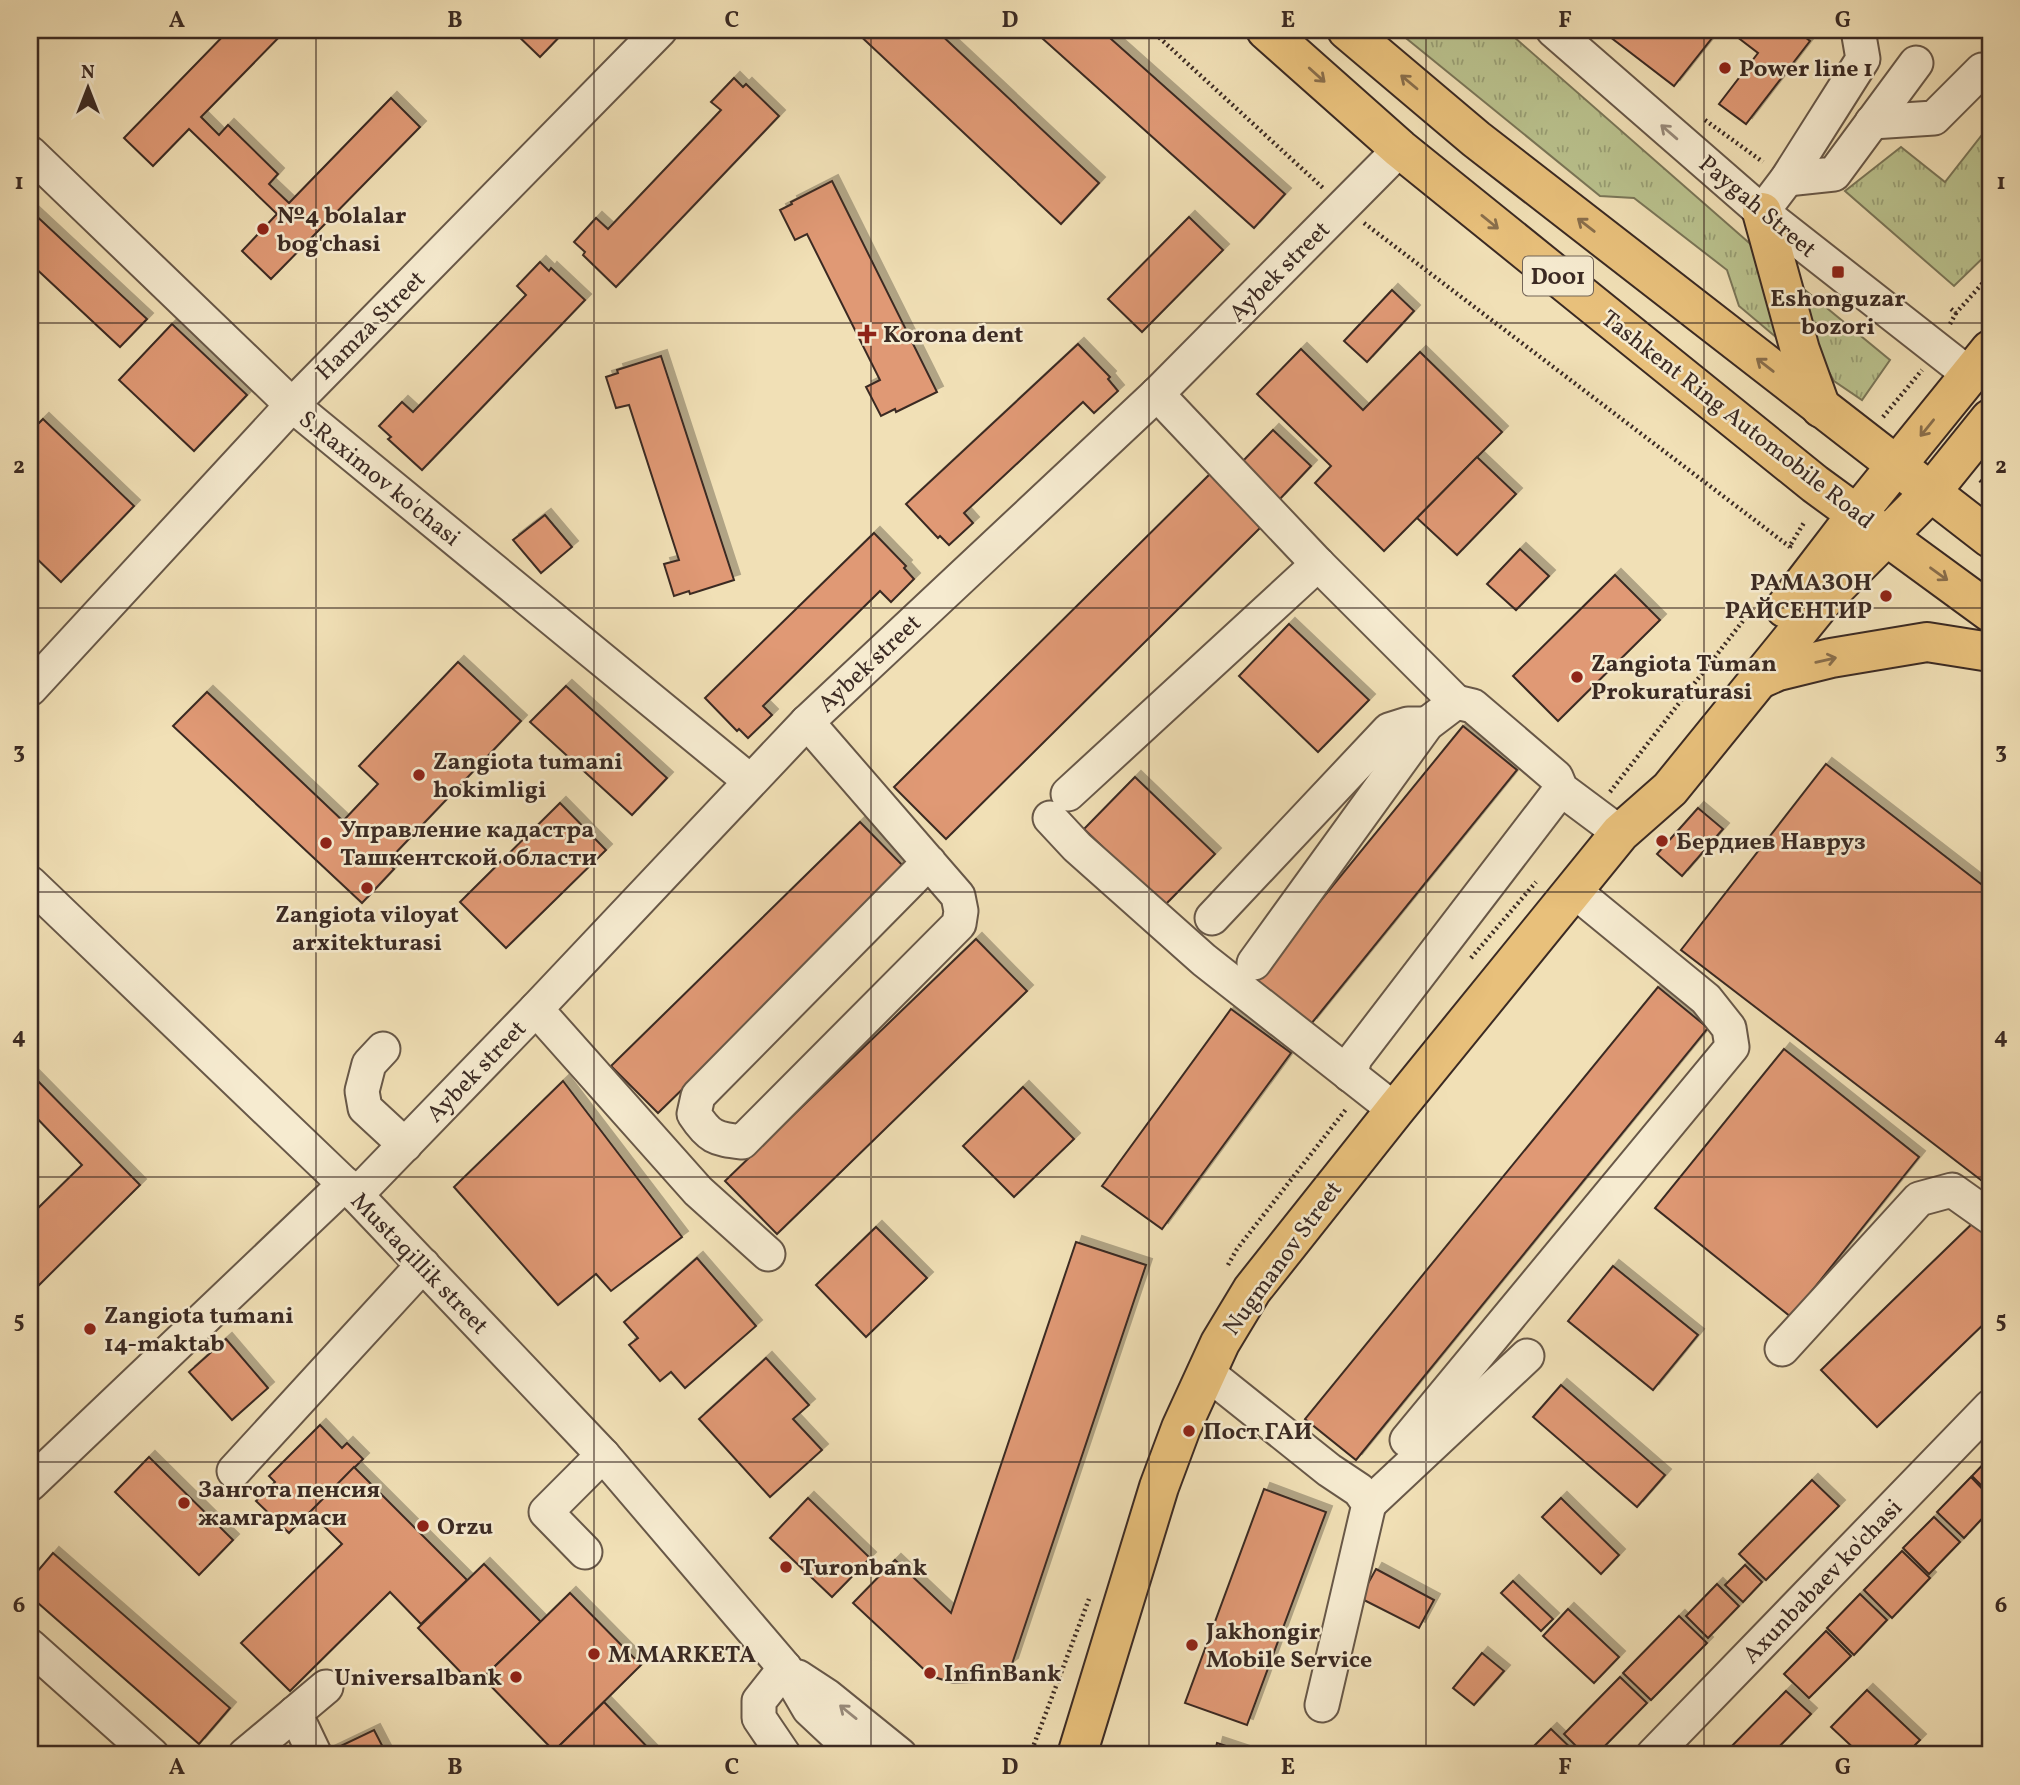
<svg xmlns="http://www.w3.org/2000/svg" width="2020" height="1785" viewBox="0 0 2020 1785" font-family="Vollkorn,serif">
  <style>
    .grass { fill: url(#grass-tufts); stroke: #7a7658; stroke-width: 2 }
    .building { fill: #e09975; stroke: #3b2a23; stroke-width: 2; filter: url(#shadow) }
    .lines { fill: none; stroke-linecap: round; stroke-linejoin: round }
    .minor-casing { stroke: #685848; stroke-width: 37 }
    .major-casing { stroke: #3b2a23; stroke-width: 42 }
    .highway-casing { stroke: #3b2a23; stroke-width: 42 }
    .path { stroke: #3b2a23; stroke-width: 4.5; stroke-dasharray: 2 3.5; stroke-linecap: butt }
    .minor { stroke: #f6ebd0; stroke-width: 33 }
    .major { stroke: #e8c07b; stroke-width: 38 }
    .highway { stroke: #e8c07b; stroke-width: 38 }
    .oneway { stroke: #896e4b }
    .oneway2 { stroke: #988a7a }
    .grid { fill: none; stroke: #3b2a23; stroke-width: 2; stroke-opacity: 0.55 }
    .poi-dot { fill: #8f2418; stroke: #f6ebd0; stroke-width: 2.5 }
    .labels { text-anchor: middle; stroke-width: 5; stroke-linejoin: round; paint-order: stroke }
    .shield { fill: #f6ebd0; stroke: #736457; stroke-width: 2 }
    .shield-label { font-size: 23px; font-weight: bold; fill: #3b2a23 }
    .poi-label { font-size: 24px; font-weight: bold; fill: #3b2a23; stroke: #f6ebd0; text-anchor: start }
    .street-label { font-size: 24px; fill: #3b2a23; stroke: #f6ebd0 }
    .neatline { fill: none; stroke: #3b2a23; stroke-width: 2.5 }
    .grid-label { font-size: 23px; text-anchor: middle; font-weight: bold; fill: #3b2a23 }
  </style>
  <defs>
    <pattern id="grass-tufts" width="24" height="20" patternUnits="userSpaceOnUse" patternTransform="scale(1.75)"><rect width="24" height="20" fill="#bac28e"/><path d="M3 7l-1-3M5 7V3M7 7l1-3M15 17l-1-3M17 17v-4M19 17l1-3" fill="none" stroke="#989e74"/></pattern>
    <filter id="shadow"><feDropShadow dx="6" dy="-6" stdDeviation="0" flood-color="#0004"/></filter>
  </defs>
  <rect width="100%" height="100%" fill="#f1e0b6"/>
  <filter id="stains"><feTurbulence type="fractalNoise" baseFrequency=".00286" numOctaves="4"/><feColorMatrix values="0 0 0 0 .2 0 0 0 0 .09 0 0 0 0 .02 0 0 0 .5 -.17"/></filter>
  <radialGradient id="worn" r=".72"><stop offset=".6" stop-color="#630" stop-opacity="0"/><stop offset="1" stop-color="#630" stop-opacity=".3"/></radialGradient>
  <g class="grass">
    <path d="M1396,30h110l257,225 14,83 -38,-32 -12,-36 -93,-72 -34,-2z"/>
    <path d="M1985,131l5,5v115l-36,35 -109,-95 56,-44 44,35z"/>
    <path d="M1794,281l96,79 -28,40 -28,-19 -20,-36z"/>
  </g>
  <g class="building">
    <path d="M229,30h57l-85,87 18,18 9,-10 50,49 -9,10 20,19 102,-105 29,29 -149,152 -29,-28 35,-37 -88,-85 -36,37 -29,-28z"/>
    <path d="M512,30h54l-26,27z"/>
    <path d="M854,30h82l163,153 -38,41z"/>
    <path d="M1033,30h68l184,164 -31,34z"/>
    <path d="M1601,30h110l5,3 -42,53z"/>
    <path d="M1728,30h68l14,11 -64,83 -27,-20 39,-51z"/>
    <path d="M734,78l9,9 3,-3 33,32 -163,171 -33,-32 2,-3 -11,-10 22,-24 12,11 113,-119 -10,-8z"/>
    <path d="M832,181l105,211 -41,20 -1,-3 -14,7 -15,-29 14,-7 -73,-146 -12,6 -15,-30 12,-6 -1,-2z"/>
    <path d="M30,210l117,109 -27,28 -90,-84z"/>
    <path d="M1189,217l34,33 -81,82 -34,-33z"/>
    <path d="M540,262l9,9 2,-3 34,32 -163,170 -34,-31 3,-2 -12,-11 23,-24 11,10 113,-117 -9,-9z"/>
    <path d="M1392,290l22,21 -47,51 -23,-21z"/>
    <path d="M172,324l75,71 -53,56 -75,-71z"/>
    <path d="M1078,344l32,33 -2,2 10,12 -24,22 -11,-11 -119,111 9,10 -24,22 -9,-9 -2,2 -32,-34z"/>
    <path d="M1301,349l62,61 57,-58 82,80 -118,119 -69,-68 16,-17 -74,-72z"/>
    <path d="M661,356l73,224 -44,14 -1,-3 -15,5 -10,-32 15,-4 -50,-155 -13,3 -10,-31 12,-4 -1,-3z"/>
    <path d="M43,419l91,87 -73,76 -31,-30v-120z"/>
    <path d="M1273,430l38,36 -32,34 -38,-37z"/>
    <path d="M1477,457l39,37 -59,61 -40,-37z"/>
    <path d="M1212,472l52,52 -318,315 -52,-52z"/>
    <path d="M545,515l27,32 -31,26 -28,-33z"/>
    <path d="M874,533l32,33 -2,2 10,11 -23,23 -11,-11 -117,115 9,9 -24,23 -9,-9 -2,2 -32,-33z"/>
    <path d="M1520,549l29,27 -33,34 -29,-26z"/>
    <path d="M1615,575l45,45 -102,101 -45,-45z"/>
    <path d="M1289,624l80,76 -51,52 -79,-76z"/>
    <path d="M458,662l63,59 -134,141 7,7 -32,34 -189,-177 34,-34 136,129 35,-37 -19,-18z"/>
    <path d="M566,686l101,92 -35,37 -102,-93z"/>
    <path d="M1463,726l54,44 -206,254 -55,-44z"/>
    <path d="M1826,764l164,127v296l-309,-237z"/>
    <path d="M1135,777l80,77 -51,52 -80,-77z"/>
    <path d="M560,803l46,47 -100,98 -46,-46z"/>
    <path d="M1698,808l25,21 -41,47 -25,-22z"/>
    <path d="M860,822l47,48 -249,243 -47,-47z"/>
    <path d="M976,939l51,52 -250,243 -52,-53z"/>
    <path d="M1658,987l50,41 -352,432 -51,-41z"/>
    <path d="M1231,1009l60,44 -129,176 -60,-43z"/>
    <path d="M1784,1049l135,108 -128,160 -136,-109z"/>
    <path d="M30,1073l110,112 -110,109v-78l52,-51 -52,-54z"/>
    <path d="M563,1081l119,156 -71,54 -15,-17 -38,31 -104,-118z"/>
    <path d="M1023,1087l51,52 -60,58 -51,-51z"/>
    <path d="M1978,1218l12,13v87l-113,109 -56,-57z"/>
    <path d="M876,1227l51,51 -61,59 -50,-52z"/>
    <path d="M1076,1242l70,23 -134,399 -16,12 -21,6 -22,1 -22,-7 -78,-73 42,-43 56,53z"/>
    <path d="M697,1258l59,68 -71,62 -14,-16 -11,9 -31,-36 9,-7 -14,-16z"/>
    <path d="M1613,1266l85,69 -45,55 -85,-69z"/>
    <path d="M226,1339l42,49 -36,32 -43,-48z"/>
    <path d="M766,1358l43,47 -16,14 29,31 -52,47 -71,-78z"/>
    <path d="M1561,1385l104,90 -28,32 -104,-90z"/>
    <path d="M320,1425l22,23 5,-5 16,16 -74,74 -33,-32 19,-19 -6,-6z"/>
    <path d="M149,1457l84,83 -34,35 -84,-83z"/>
    <path d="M1990,1457v37l-18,-18z"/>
    <path d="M354,1467l113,113 -46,44 -31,-32 -100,99 -49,-48 101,-99 -32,-32z"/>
    <path d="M1971,1477l19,20v13l-26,28 -27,-26z"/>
    <path d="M1812,1480l27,26 -73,74 -27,-26z"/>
    <path d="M1264,1489l62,23 -79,213 -62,-22z"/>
    <path d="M808,1498l62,60 -38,39 -62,-59z"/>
    <path d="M1561,1498l58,57 -18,19 -59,-57z"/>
    <path d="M1934,1517l26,25 -31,32 -26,-26z"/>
    <path d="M1902,1551l28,27 -38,40 -28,-28z"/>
    <path d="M53,1553l177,155 -31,36 -169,-148v-16z"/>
    <path d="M484,1564l57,58 -67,64 -56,-58z"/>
    <path d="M1745,1565l17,17 -19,20 -18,-17z"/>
    <path d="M1376,1569l58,31 -15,28 -59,-30z"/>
    <path d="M1513,1581l40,38 -12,12 -40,-38z"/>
    <path d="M1717,1584l22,22 -31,32 -22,-22z"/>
    <path d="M570,1593l71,72 -87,86 -71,-73z"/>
    <path d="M1860,1594l27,26 -33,35 -27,-27z"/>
    <path d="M1568,1609l51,48 -25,26 -51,-47z"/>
    <path d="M1679,1616l28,27 -56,57 -28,-27z"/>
    <path d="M1826,1631l25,25 -42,42 -25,-24z"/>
    <path d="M1482,1653l22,18 -30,34 -21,-17z"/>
    <path d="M1620,1677l27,26 -51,52h-11l-21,-21z"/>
    <path d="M1867,1690l53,50 -15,15h-44l-30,-28z"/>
    <path d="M1786,1691l25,23 -40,41h-48z"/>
    <path d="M604,1702l51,53h-97l-4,-4z"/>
    <path d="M1551,1729l27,26h-53z"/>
    <path d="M374,1730l13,25h-60l-1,-2z"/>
    <path d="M1217,1743l36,12h-39z"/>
  </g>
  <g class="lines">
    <g class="minor-casing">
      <g id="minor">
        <path d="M1553,30l209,182 208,163"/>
        <path d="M1872,122l62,-4 48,-48"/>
        <path d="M30,153l262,252 458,376"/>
        <path d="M1787,179l47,-5 82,-111"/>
        <path d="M1762,212l25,-33 76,-120 -5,-29"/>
        <path d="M1157,394l161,170 138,138"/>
        <path d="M30,689l262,-284 368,-375"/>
        <path d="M807,722l151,174 3,15 -2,13 -217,218c-27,-3 -33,-5 -48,-28l4,-18 231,-234"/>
        <path d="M1068,794l250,-230"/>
        <path d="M1050,818l27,29 127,113 191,150"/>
        <path d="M30,883l326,312 247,260 182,213 24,41 49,46"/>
        <path d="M1212,918l177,-188 19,-6h19"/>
        <path d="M1254,963l173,-239 29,-22 17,4 83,71 5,12 59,44"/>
        <path d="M536,1009l162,182 70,63"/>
        <path d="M383,1049l-14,15 -7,27 3,17 40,37"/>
        <path d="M1350,1075l5,-17 206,-269"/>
        <path d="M356,1195l180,-186 271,-287 350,-328 243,-245"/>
        <path d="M1782,1349l137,-150 33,-9 38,27"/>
        <path d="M1205,1371l124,99 30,20 10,14 -47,201"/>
        <path d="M1407,1440l325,-393 -3,-19 -23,-29 -133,-109"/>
        <path d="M234,1471l189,-206"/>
        <path d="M30,1484l315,-300"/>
        <path d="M1369,1504l158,-148"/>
        <path d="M585,1552l-39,-40 57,-57"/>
        <path d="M30,1646l122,109"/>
        <path d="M798,1677l29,19 73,59"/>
        <path d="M295,1713l20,42"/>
        <path d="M245,1755l81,-68"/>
        <path d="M784,1755l-25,-37v-17l26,-33"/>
        <path d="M1653,1755l337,-348"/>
      </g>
    </g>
    <g class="major-casing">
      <g id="major">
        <path d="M1785,608l72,-94 133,-164"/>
        <path d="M1077,1755l82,-268 22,-59 39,-85 32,-53 143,-180 225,-277 50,-44 155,-191 106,-106 59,-73"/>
      </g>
    </g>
    <g class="highway-casing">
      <g id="highway">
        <path d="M1266,30l134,119 415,335 175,128"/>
        <path d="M1347,30l129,109 514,399"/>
        <path d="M1762,212l38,138 21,58"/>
        <path d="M1760,679l18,-8 53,-13 96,-16 63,10"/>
      </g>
    </g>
    <g class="path">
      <path d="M1151,30l172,158"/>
      <path d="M1705,120l58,42"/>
      <path d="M1364,223l426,324 -2,2"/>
      <path d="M1951,309l5,4 34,-38"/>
      <path d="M1950,324l6,-11"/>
      <path d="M1883,417l39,-47"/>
      <path d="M1980,480l10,9"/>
      <path d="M1791,544l14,-23"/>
      <path d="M1610,792l143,-184"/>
      <path d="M1471,958l65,-76"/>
      <path d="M1228,1265l9,-16 110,-141"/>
      <path d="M1030,1755l59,-156"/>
    </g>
    <use href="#minor" class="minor"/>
    <use href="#major" class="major"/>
    <use href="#highway" class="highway"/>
  </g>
  <defs><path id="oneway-shaft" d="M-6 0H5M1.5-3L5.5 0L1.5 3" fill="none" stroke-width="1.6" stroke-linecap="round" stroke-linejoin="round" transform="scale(1.75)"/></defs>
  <g class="oneway">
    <use href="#oneway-shaft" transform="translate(1317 75) rotate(42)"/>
    <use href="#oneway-shaft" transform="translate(1409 82) rotate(-140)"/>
    <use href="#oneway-shaft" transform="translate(1490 222) rotate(39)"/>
    <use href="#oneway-shaft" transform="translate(1586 225) rotate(-142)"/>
    <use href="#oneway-shaft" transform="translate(1765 365) rotate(-142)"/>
    <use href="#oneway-shaft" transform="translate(1927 428) rotate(129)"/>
    <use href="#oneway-shaft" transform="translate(1939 574) rotate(36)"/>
    <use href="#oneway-shaft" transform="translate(1826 660) rotate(-13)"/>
  </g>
  <g class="oneway2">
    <use href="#oneway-shaft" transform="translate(1669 132) rotate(-139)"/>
    <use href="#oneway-shaft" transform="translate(848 1712) rotate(-141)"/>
  </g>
  <path class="grid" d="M316,30v1725M594,30v1725M871,30v1725M1149,30v1725M1426,30v1725M1704,30v1725M30,323h1960M30,608h1960M30,892h1960M30,1177h1960M30,1462h1960"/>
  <g class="poi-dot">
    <circle cx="1725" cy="68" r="7"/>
    <circle cx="263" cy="229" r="7"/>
    <rect x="1831" y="265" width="14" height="14" rx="3.5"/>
    <path d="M863.5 323.5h7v7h7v7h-7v7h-7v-7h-7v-7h7z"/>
    <circle cx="1886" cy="596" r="7"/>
    <circle cx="1577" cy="677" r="7"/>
    <circle cx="419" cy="775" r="7"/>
    <circle cx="1662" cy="841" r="7"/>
    <circle cx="326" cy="843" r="7"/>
    <circle cx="367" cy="888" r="7"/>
    <circle cx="90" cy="1329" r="7"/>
    <circle cx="1189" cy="1431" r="7"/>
    <circle cx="184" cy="1503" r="7"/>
    <circle cx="423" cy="1526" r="7"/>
    <circle cx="786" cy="1567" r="7"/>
    <circle cx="1192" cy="1645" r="7"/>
    <circle cx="594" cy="1654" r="7"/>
    <circle cx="930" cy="1673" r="7"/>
    <circle cx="516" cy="1677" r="7"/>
  </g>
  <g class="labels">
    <rect class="shield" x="1523" y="256.5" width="70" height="39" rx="5"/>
    <g class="shield-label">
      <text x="1558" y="284">D001</text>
    </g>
    <g class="poi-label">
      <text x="1739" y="76">Power line 1</text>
      <text x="277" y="223">№4 bolalar<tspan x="277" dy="28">bog'chasi</tspan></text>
      <text x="1838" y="306" text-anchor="middle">Eshonguzar<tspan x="1838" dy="28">bozori</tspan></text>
      <text x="883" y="342">Korona dent</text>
      <text x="1872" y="590" text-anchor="end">РАМАЗОН<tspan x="1872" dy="28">РАЙСЕНТИР</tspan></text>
      <text x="1591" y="671">Zangiota Tuman<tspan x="1591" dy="28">Prokuraturasi</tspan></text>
      <text x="433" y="769">Zangiota tumani<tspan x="433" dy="28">hokimligi</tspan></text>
      <text x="340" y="837">Управление кадастра<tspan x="340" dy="28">Ташкентской области</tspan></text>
      <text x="1676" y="849">Бердиев Навруз</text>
      <text x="367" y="922" text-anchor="middle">Zangiota viloyat<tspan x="367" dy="28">arxitekturasi</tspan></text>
      <text x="104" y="1323">Zangiota tumani<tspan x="104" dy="28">14-maktab</tspan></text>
      <text x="1203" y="1439">Пост ГАИ</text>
      <text x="198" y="1497">Зангота пенсия<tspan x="198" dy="28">жамгармаси</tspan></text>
      <text x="437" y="1534">Orzu</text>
      <text x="800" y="1575">Turonbank</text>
      <text x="1206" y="1639">Jakhongir<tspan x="1206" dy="28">Mobile Service</tspan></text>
      <text x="608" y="1662">M MARKETA</text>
      <text x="944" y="1681">InfinBank</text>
      <text x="502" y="1685" text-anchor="end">Universalbank</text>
    </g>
    <g class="street-label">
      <text transform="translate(1758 206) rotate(40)" y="8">Paygah Street</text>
      <text transform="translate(1279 271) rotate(-45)" y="8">Aybek street</text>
      <text transform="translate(370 325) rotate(-45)" y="8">Hamza Street</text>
      <text transform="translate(1738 419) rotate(38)" y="8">Tashkent Ring Automobile Road</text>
      <text transform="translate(380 478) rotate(39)" y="8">S.Raximov ko'chasi</text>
      <text transform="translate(869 663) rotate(-43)" y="8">Aybek street</text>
      <text transform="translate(476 1071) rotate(-46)" y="8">Aybek street</text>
      <text transform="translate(1282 1258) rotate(-54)" y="8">Nugmanov Street</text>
      <text transform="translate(420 1263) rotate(46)" y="8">Mustaqillik street</text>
      <text transform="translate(1822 1581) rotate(-46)" y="8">Axunbabaev ko'chasi</text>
    </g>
  </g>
  <rect width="2020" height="1785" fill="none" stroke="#f1e0b6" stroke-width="77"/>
  <g transform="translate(88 88)" stroke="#f6ebd0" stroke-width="5" paint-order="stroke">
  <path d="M0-5L12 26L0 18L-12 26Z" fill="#3b2a23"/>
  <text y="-10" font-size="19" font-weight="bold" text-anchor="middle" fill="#3b2a23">N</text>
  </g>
  <rect x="38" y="38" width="1944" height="1708" class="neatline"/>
  <g class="grid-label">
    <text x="177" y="27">A</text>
    <text x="455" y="27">B</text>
    <text x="732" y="27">C</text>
    <text x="1010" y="27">D</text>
    <text x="1288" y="27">E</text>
    <text x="1565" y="27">F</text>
    <text x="1843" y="27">G</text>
    <text x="19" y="189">1</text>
    <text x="2001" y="189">1</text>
    <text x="19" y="473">2</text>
    <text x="2001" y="473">2</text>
    <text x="19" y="758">3</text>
    <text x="2001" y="758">3</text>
    <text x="19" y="1043">4</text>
    <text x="2001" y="1043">4</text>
    <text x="19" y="1327">5</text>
    <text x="2001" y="1327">5</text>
    <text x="19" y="1612">6</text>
    <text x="2001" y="1612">6</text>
    <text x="177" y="1774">A</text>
    <text x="455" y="1774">B</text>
    <text x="732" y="1774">C</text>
    <text x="1010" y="1774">D</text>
    <text x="1288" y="1774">E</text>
    <text x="1565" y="1774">F</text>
    <text x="1843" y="1774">G</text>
  </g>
  <rect width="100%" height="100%" filter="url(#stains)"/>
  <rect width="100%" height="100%" fill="url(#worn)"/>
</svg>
